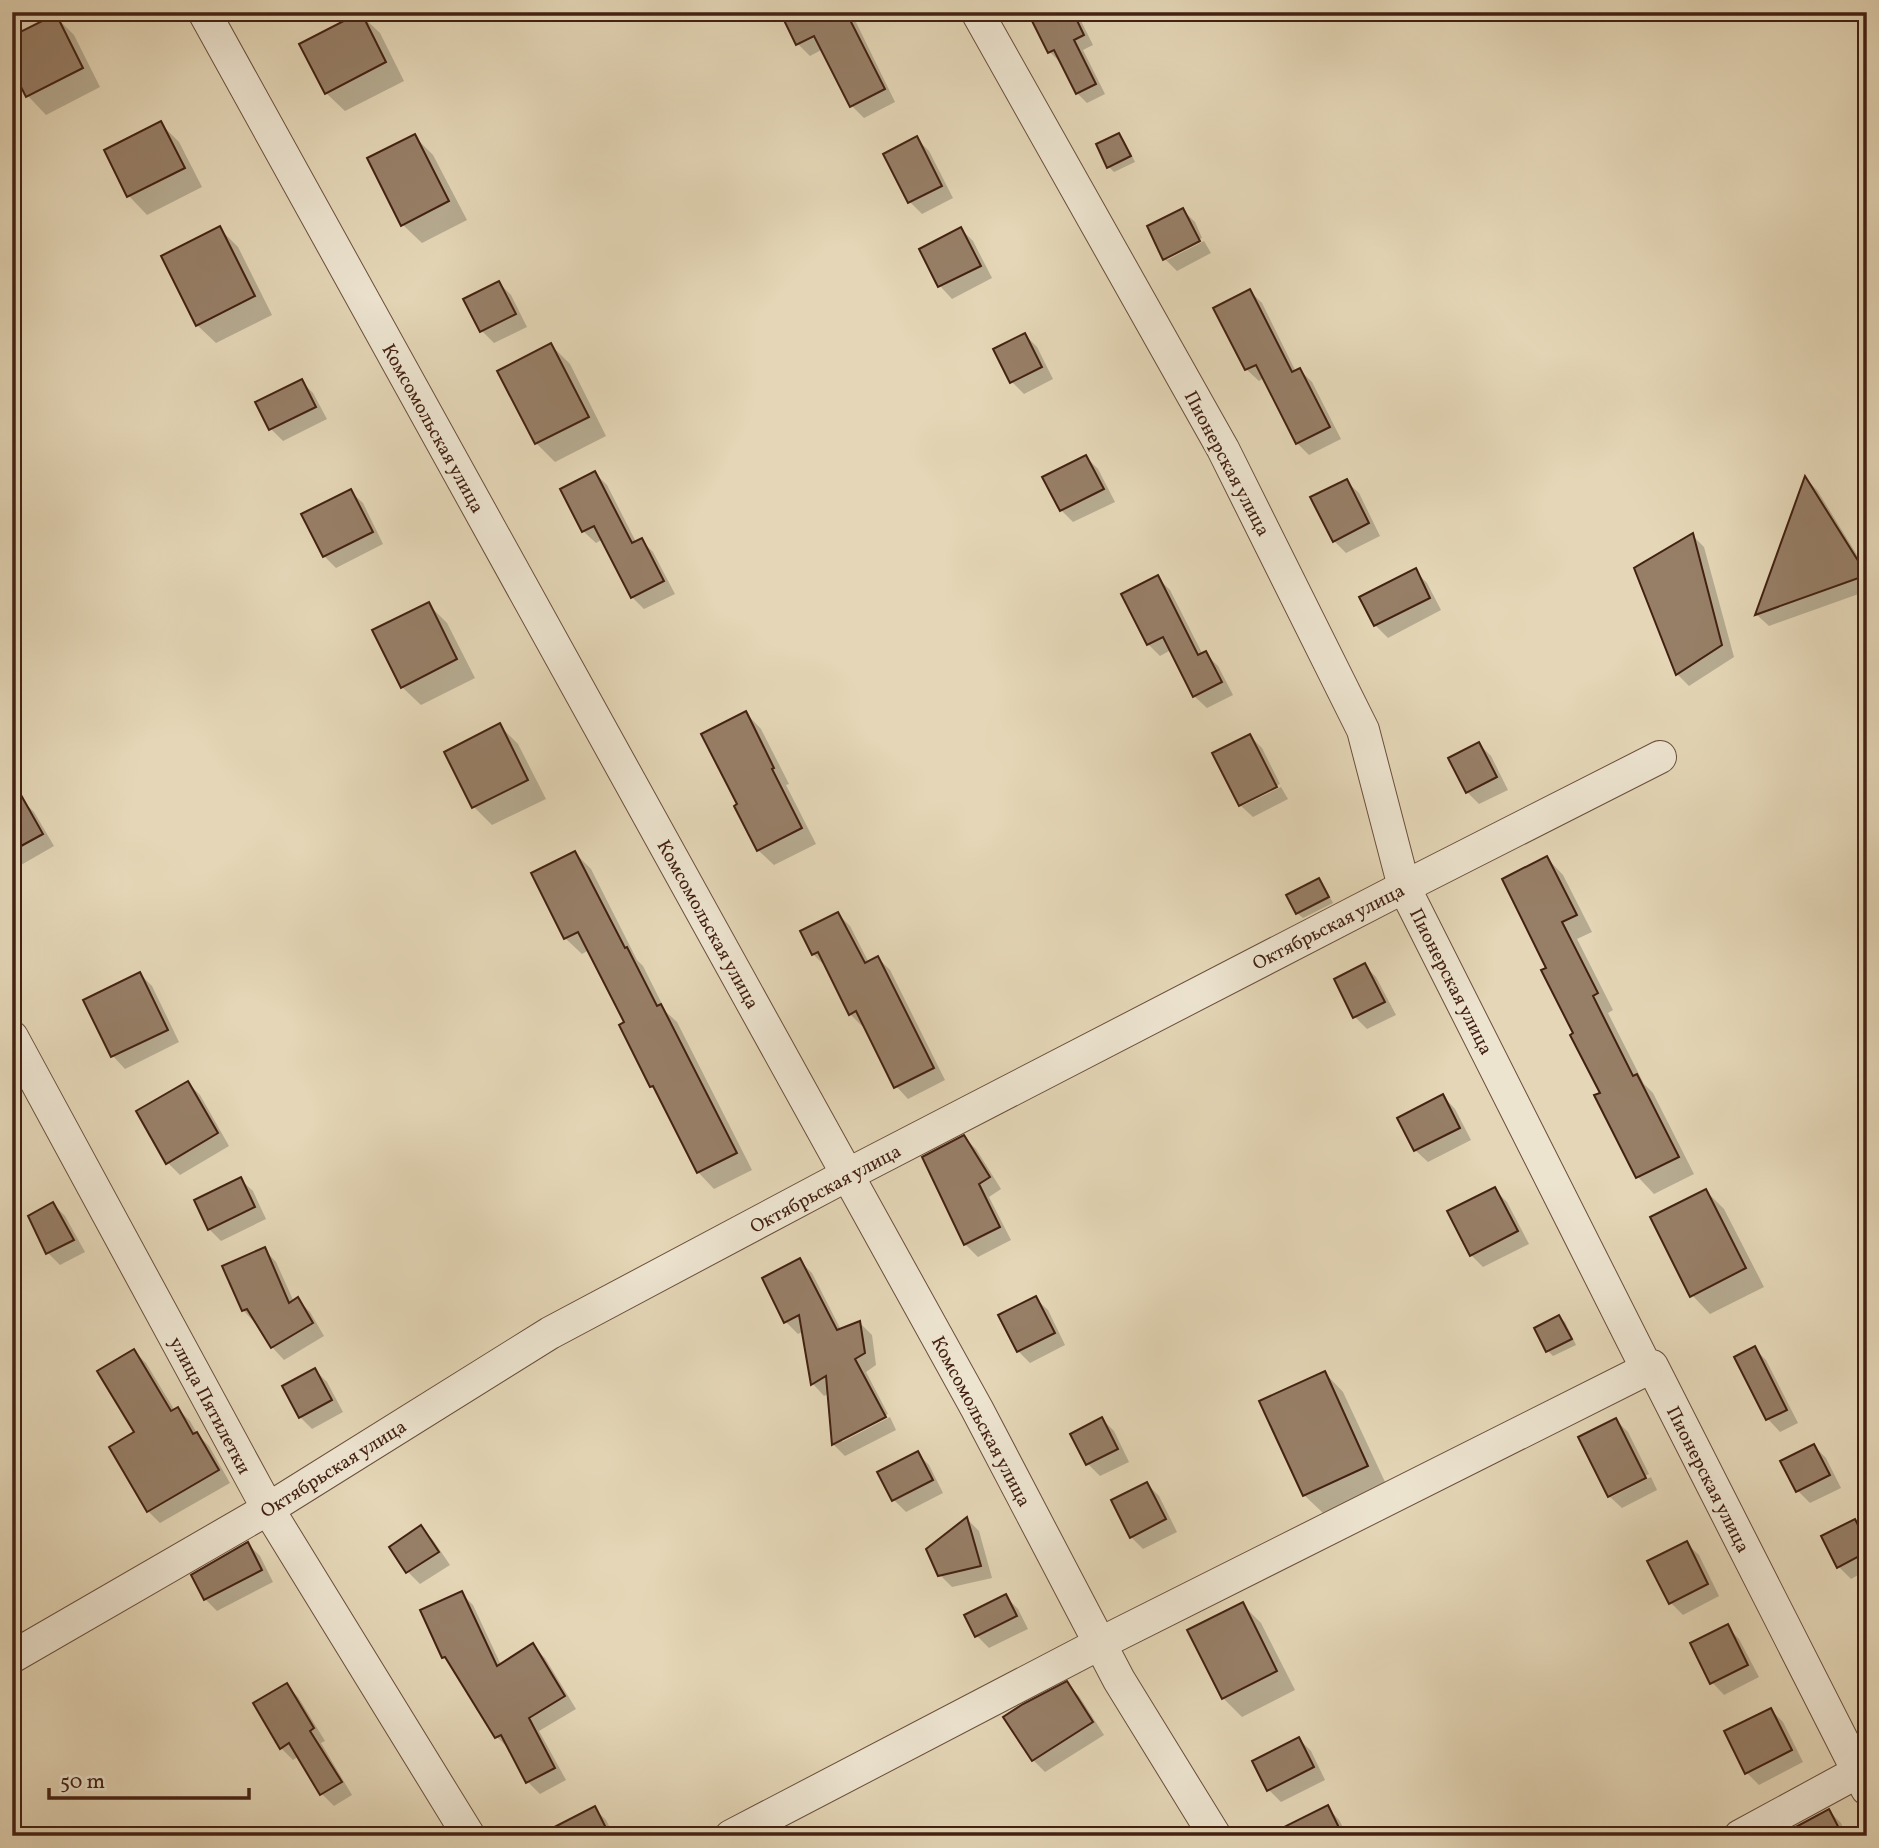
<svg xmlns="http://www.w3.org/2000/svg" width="1879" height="1848" viewBox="0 0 1879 1848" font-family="Vollkorn,serif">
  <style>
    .shadow { fill: #0003 }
    .building { fill: #977f67; stroke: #432112; stroke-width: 2 }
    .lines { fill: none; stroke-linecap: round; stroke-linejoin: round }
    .minor-casing { stroke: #6b4e3b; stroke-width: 34 }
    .minor { stroke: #ede4d0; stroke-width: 32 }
    .labels { text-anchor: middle; stroke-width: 5; stroke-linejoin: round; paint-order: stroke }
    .street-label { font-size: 19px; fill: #432112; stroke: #ede4d0 }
  </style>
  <rect width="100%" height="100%" fill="#e4d6b6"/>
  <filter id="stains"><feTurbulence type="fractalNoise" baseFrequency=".00286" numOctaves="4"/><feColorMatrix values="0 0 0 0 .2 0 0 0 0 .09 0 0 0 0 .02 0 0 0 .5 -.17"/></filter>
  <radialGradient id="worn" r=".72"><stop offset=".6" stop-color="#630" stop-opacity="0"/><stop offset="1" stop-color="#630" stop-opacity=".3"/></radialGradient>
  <g class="shadow">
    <path d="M782,12h69l44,90 -31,16 -12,-12 -29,-57 -13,7 -12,-12z"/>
    <path d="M1049,12l28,1 16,32 -10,5 22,44 -18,9 -10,-10 -16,-32 -1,1 -10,-10z"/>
    <path d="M361,15l19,18 24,48 -59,30 -19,-18z"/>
    <path d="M55,16l19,19 26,52 -54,28 -18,-19z"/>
    <path d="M160,123l19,19 23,45 -55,28 -18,-19z"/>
    <path d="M1119,135l5,5 11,22 -21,10 -5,-5z"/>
    <path d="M415,137l18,18 34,65 -45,23 -19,-18z"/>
    <path d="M917,139l12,12 24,47 -31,16 -12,-12z"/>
    <path d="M1183,210l12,12 7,16 -35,18v4l37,-19 7,12 -34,18 -12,-12z"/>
    <path d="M219,228l19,19 34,68 -56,28 -19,-18z"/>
    <path d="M961,229l12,12 19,37 -40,21 -12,-13 -19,-37z"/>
    <path d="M499,283l12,12 16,32 -33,16 -12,-12z"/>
    <path d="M1250,291l12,12 34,69 4,-2 12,12 29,57 -32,16 -12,-12 -33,-65 -5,3 -13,-12z"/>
    <path d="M1025,335l12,12 16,32 -29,15 -12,-12z"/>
    <path d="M551,345l19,19 36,72 -51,26 -19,-19z"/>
    <path d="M301,381l12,12 14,26 -44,22 -12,-12z"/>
    <path d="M1086,457l12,12 17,33 -42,20 -12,-12z"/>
    <path d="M595,473l12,12 29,57 5,-2 12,12 22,42 -31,15 -12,-12 -29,-58 -7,4 -13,-12z"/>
    <path d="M1806,479l11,11 50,81v20l-98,35 -12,-11z"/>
    <path d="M1346,481l13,12 21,43 -34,17 -12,-12z"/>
    <path d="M350,491l13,12 20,41 -47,24 -12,-12z"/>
    <path d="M1692,535l12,12 30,110 -45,29 -12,-12z"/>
    <path d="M1415,571l12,12 14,27 -53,28 -13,-13 -14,-27z"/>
    <path d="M1158,578l12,12 33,65 3,-1 12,12 15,29 -26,13 -13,-12 -23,-46 -11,6 -12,-12z"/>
    <path d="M428,604l19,19 28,55 -54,27 -19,-18z"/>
    <path d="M746,713l15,16 28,55 -3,1 30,59 -42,21 -16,-15 -19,-45z"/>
    <path d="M500,726l18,18 28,55 -54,26 -18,-18z"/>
    <path d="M1250,736l12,12 18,36 -38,18v4l39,-19 7,12 -35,18 -13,-12z"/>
    <path d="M1479,744l12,12 17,34 -29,14 -12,-12z"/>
    <path d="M22,800l12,12 20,34 -33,19 -9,-9v-51z"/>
    <path d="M575,853l16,16 46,91 6,6 23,46 11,10 75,148 -38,19 -16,-17 -40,-80 -6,-6 -31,-61 6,-2 -38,-73 -7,4 -17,-16z"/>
    <path d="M1547,858l16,17 29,57 -15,7 36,71 -5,3 36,71 9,9 41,81 -40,20 -16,-17 -89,-208z"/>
    <path d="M1318,880l6,6 9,17 -30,15 -6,-5z"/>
    <path d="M838,914l12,12 19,37 9,-5 12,12 55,110 -37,19 -12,-13 -32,-61 -2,1 -12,-12 -25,-48 -12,-12z"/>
    <path d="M1364,965l12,12 20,38 -29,14 -12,-12z"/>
    <path d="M140,974l12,12 27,56 -54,27 -12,-13 -27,-55z"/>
    <path d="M188,1083l12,12 29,51 -49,29 -12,-12z"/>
    <path d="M1443,1096l12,13 16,31 -43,22 -13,-12z"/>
    <path d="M964,1137l12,12 25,40 -12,8 22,43 -33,17 -13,-13 -40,-86z"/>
    <path d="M240,1179l13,12 13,28 -45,22 -12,-12z"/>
    <path d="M12,1186l9,15 -9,5z"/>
    <path d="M1495,1190l12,12 22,42 -46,23 -12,-12z"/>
    <path d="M1706,1191l18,18 40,78 -54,27 -18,-19z"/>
    <path d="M53,1204l12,12 20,36 -25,13 -12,-12z"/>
    <path d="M264,1249l12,13 18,40 4,-2 12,12 14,24 -40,24 -12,-13 -15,-25 -2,1 -12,-13z"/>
    <path d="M800,1261l12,12 29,57 19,-7 12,12 4,30 -10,7 22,42 -46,24v4l48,-25 6,13 -51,26 -12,-12 -3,-51 -6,3 -11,-12 -9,-53 -6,3 -12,-12z"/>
    <path d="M1035,1298l13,12 17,35 -35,18 -12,-12z"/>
    <path d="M1559,1317l6,5 11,23 -23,11 -5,-5z"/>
    <path d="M1754,1348l12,12 32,63 -18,9 -12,-13 -32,-61z"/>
    <path d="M134,1351l12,12 29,48 3,-2 12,12 8,14 11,11 21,37 -70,40 -12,-12 -11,-78z"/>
    <path d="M315,1370l12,12 16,30 -31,17 -12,-12z"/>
    <path d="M1325,1373l18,19 43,92 -63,29 -19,-18z"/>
    <path d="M1102,1419l12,12 15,31 -29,14 -12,-12z"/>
    <path d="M1616,1420l12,12 21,42 -38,19v4l40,-20 6,13 -35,18 -13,-12z"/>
    <path d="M1814,1446l12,12 15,30 -31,15 -12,-12z"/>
    <path d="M917,1453l12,12 14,28 -37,19 -12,-12z"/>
    <path d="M1147,1484l12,12 18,36 -34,17 -12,-12z"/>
    <path d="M967,1519l12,12 13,47 -40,9 -12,-12z"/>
    <path d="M1855,1521l12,12v37l-16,9 -12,-12z"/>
    <path d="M421,1528l12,12 17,25 -30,19 -12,-12 -17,-25z"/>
    <path d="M1686,1543l13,12 20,41 -36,19 -12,-12z"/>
    <path d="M248,1544l12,12 13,26 -56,29 -12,-12z"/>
    <path d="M461,1593l12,12 28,60 32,-19 12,12 31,51 -37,22 27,49 -26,14 -12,-12 -19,-33 -12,-12 -43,-70 -10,-10z"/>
    <path d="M1006,1597l12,12 10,20 -39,19 -12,-12 -11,-20z"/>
    <path d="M1242,1604l19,19 34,67 -53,27 -19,-19z"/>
    <path d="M1727,1627l12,12 20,38 -35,18 -12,-13z"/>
    <path d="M1067,1684l12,12 25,39 -59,37 -12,-12z"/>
    <path d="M286,1685l12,12 27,44 -4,2 31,52 -18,11 -12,-12 -23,-38 -6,4 -12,-12z"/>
    <path d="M1771,1710l12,12 20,40 -44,23 -12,-12z"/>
    <path d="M1299,1739l12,12 14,29 -44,22 -12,-12z"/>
    <path d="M1327,1807l12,13 9,16h-53z"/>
    <path d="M594,1808l12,12 8,16h-63z"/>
    <path d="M1829,1811l12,12 6,13h-55z"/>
    <path d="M1121,1829l7,7h-20z"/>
  </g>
  <g class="building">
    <path d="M361,12l25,50 -61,32 -26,-50z"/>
    <path d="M780,12h66l39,77 -35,18 -36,-71 -18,9z"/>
    <path d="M1045,12h28l11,23 -10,5 22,44 -20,10 -22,-44 -6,3 -17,-34z"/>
    <path d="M56,14l27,54 -57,29 -14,-28v-33z"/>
    <path d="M161,121l24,47 -58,29 -23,-47z"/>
    <path d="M1119,133l12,23 -24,12 -11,-24z"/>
    <path d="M415,134l34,67 -48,25 -34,-68z"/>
    <path d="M917,136l25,50 -34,17 -25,-49z"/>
    <path d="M1183,208l17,33 -37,19 -16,-34z"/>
    <path d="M220,226l35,70 -59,30 -35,-70z"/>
    <path d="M961,227l20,39 -43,21 -19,-38z"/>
    <path d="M499,281l17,33 -36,18 -17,-33z"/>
    <path d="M1250,289l42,83 8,-4 30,59 -34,17 -40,-79 -11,5 -32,-62z"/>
    <path d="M1025,333l17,34 -32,16 -17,-34z"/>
    <path d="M551,343l38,74 -54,27 -38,-73z"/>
    <path d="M302,379l14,28 -47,23 -14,-28z"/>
    <path d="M1086,455l18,34 -44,22 -18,-34z"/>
    <path d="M595,471l37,72 10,-5 22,43 -33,17 -37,-72 -12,6 -22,-43z"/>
    <path d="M1805,476l62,99 -112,40z"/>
    <path d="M1347,479l22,44 -36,19 -23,-45z"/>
    <path d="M351,489l22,43 -50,25 -22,-43z"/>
    <path d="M1693,533l29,112 -46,30 -42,-107z"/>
    <path d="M1416,568l14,30 -56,28 -15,-29z"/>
    <path d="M1158,575l40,80 8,-4 16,31 -29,15 -30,-60 -16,8 -26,-51z"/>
    <path d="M429,602l28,57 -56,29 -29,-58z"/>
    <path d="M746,711l28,57 -2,1 30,59 -45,23 -23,-45 3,-2 -36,-70z"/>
    <path d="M500,723l28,57 -56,28 -28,-56z"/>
    <path d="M1250,734l27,53 -38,19 -27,-53z"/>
    <path d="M1479,742l18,35 -31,16 -18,-35z"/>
    <path d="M12,779l31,55 -31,17z"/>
    <path d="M575,851l50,97 2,-1 30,59 4,-2 76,149 -40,20 -44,-87 -3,1 -31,-62 5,-3 -46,-90 -14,7 -33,-66z"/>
    <path d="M1547,856l30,59 -15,7 36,71 -5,3 40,80 4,-2 42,83 -43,21 -42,-83 6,-2 -30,-58 3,-2 -32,-63 5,-2 -44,-89z"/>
    <path d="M1319,878l10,19 -33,17 -10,-19z"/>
    <path d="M838,912l27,51 13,-7 56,112 -40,20 -38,-77 -7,4 -31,-63 -6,3 -12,-24z"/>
    <path d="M1365,963l20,39 -32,16 -19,-39z"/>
    <path d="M140,972l28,58 -57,27 -28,-57z"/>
    <path d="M188,1081l30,52 -52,31 -30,-53z"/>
    <path d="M1443,1094l17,34 -46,23 -17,-33z"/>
    <path d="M964,1135l26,42 -11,7 21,43 -36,18 -42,-88z"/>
    <path d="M241,1177l14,30 -47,23 -14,-30z"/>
    <path d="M1495,1187l23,44 -48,25 -23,-45z"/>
    <path d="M1706,1189l40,79 -56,29 -40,-80z"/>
    <path d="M53,1202l21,38 -28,14 -18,-38z"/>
    <path d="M265,1247l24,56 9,-6 15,26 -42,25 -24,-39 -5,2 -20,-45z"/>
    <path d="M800,1258l37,72 23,-9 5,32 -10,6 31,58 -54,28 -6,-69 -15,9 -12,-70 -15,8 -22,-45z"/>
    <path d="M1036,1296l19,37 -38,19 -19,-37z"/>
    <path d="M1559,1315l13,24 -26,13 -12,-24z"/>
    <path d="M1755,1346l32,64 -21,10 -32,-63z"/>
    <path d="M134,1349l37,62 7,-4 15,27 4,-2 22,38 -72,42 -38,-65 25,-15 -37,-61z"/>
    <path d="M315,1368l17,32 -33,18 -17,-32z"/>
    <path d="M1325,1371l43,95 -65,30 -44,-95z"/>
    <path d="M1102,1417l16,32 -32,16 -16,-31z"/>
    <path d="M1616,1418l30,60 -38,19 -30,-60z"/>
    <path d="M1814,1444l16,31 -34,17 -16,-31z"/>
    <path d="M918,1451l15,29 -41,21 -15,-29z"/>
    <path d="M1147,1482l19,37 -36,19 -19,-38z"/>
    <path d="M967,1517l14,49 -43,10 -12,-27z"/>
    <path d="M1855,1519l12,24v9l-30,16 -16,-32z"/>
    <path d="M421,1525l18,27 -33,21 -17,-26z"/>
    <path d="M1687,1541l21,43 -39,20 -22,-43z"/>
    <path d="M248,1542l14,28 -58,30 -13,-25z"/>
    <path d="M462,1591l35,75 36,-23 32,53 -36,22 26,50 -29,15 -25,-48 -6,3 -50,-81 -3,1 -22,-48z"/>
    <path d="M1006,1594l11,22 -42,21 -11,-22z"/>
    <path d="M1243,1602l34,69 -55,28 -35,-69z"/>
    <path d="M1728,1624l20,41 -38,19 -20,-41z"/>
    <path d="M1067,1681l26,41 -61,39 -29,-44 20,-13z"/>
    <path d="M287,1683l27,45 -4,3 32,51 -22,13 -31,-52 -9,6 -27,-46z"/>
    <path d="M1771,1708l21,42 -47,24 -21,-43z"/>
    <path d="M1299,1737l15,30 -47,24 -15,-30z"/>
    <path d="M1328,1805l15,31h-77z"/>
    <path d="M595,1806l15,30h-73z"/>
    <path d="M1829,1809l14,27h-64z"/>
  </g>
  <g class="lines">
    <g class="minor-casing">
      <g id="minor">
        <path d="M204,12l773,1397 142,271 96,156"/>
        <path d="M977,12l246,437 140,281 41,157 243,482 5,-3 215,423"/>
        <path d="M12,1037l256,472 201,327"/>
        <path d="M12,1657l256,-148 282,-176 297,-158 557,-288 256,-130"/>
        <path d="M731,1836l368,-192 548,-275"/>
        <path d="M1740,1836l127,-69"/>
      </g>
    </g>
    <use href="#minor" class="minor"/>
  </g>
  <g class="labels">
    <g class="street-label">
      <text transform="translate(434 428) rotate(61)" y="7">Комсомольская улица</text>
      <text transform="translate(1228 463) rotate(62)" y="7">Пионерская улица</text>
      <text transform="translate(709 924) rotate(61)" y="7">Комсомольская улица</text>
      <text transform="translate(1328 926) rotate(-27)" y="7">Октябрьская улица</text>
      <text transform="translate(1452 981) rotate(63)" y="7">Пионерская улица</text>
      <text transform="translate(825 1188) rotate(-28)" y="7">Октябрьская улица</text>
      <text transform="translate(211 1405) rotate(62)" y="7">улица Пятилетки</text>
      <text transform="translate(982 1421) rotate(62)" y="7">Комсомольская улица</text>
      <text transform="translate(333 1468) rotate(-32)" y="7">Октябрьская улица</text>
      <text transform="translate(1709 1479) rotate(63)" y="7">Пионерская улица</text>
    </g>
  </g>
  <rect width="1879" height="1848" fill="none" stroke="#e4d6b6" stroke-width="42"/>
  <rect x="14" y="14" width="1851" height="1820" fill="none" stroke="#432112" stroke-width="3.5"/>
  <rect x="21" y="21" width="1837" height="1806" fill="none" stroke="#432112" stroke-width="2"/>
  <path d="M49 1788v10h200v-10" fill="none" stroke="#432112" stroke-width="3.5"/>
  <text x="60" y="1788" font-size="21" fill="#432112" stroke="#ede4d0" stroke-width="5" paint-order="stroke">50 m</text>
  <rect width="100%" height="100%" filter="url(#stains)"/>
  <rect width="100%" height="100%" fill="url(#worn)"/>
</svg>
